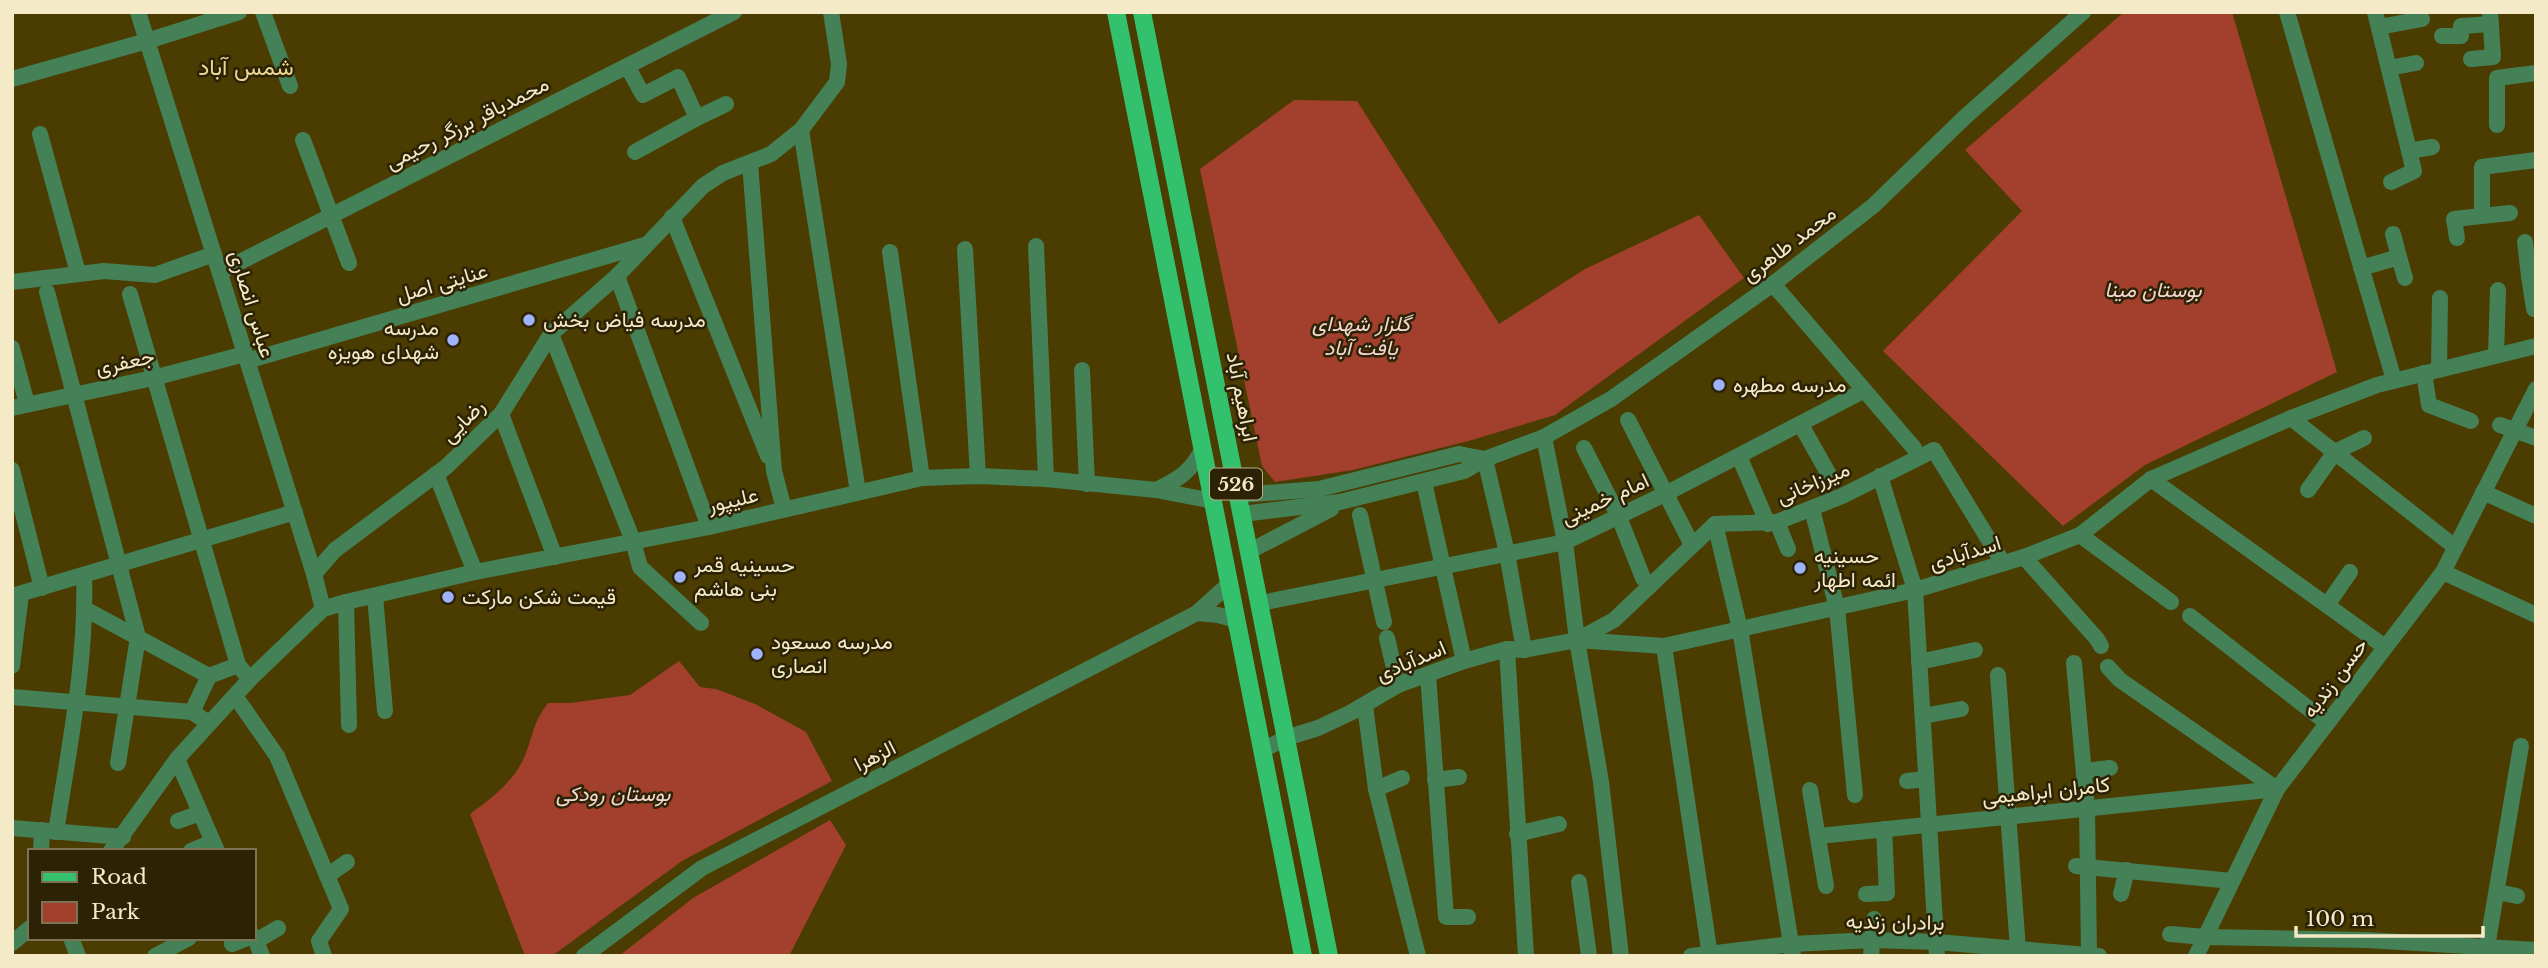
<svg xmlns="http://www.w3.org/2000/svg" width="2548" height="968" viewBox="0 0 2548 968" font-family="'Libre Baskerville',Vazirmatn,serif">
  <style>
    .green { fill: #a23f2d }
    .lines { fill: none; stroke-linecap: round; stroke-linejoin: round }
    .minor { stroke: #458157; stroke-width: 16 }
    .major { stroke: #34c16d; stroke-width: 18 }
    .poi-dot { fill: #9fb3fd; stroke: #2c2306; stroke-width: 2.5 }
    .labels { text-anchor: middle; stroke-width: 5; stroke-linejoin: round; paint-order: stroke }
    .shield { fill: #2c2306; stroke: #b9ae8e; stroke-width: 2 }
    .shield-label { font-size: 19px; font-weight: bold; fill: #f5eac8 }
    .street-label { font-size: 21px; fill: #f5eac8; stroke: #2c2306 }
    .park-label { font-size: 21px; font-style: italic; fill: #f4d7d1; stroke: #2c2306 }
    .poi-label { font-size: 21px; fill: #f5eac8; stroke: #2c2306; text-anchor: start }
    .neighbourhood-label { font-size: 23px; fill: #eed792; stroke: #2c2306 }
  </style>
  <rect width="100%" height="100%" fill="#4b3c01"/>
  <g class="green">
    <path d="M2124,12h108l105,360 -192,93 -82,61 -180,-175 139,-140 -57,-61z"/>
    <path d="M1294,100l63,1 142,223 86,-55 114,-54 45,63 -189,137 -83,25 -119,30 -78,12 -13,-16 -62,-297z"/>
    <path d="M679,661l21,26 16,2 39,15 51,28 26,49 -150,80 -130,95h-27l-55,-142c22,-16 46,-34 56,-61 8,-21 7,-30 22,-50h22l60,-8z"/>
    <path d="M830,820l16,25 -57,111h-170l74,-58z"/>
  </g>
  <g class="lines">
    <g class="minor">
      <path d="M138,12l176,562 9,35"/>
      <path d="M263,12l27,74"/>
      <path d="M2287,12l107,368"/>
      <path d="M2375,12l39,159 -23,11"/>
      <path d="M2379,27l43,-8"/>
      <path d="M2442,36h19v-10l30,-2"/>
      <path d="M2471,59l22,-2 -3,-45"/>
      <path d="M627,66l16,29 35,-18 19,41 -62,34"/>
      <path d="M2389,68l27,-5"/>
      <path d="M12,79l135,-38 92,-29"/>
      <path d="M697,118l29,-14"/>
      <path d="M2497,125v-47l39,-5"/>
      <path d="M801,130l57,362"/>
      <path d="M40,134l38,139"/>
      <path d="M303,140l46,123"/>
      <path d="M2409,151l23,-4"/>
      <path d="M750,163l24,308 10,38"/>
      <path d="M2482,214v-47l54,-7"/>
      <path d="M672,217l96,239"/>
      <path d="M2393,234l6,23"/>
      <path d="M2457,238l-3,-19 56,-6"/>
      <path d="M2525,242l4,34"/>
      <path d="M1036,246l10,233"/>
      <path d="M965,249l13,227"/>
      <path d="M890,252l32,226"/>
      <path d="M2361,268l38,-11 6,21"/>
      <path d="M220,272l514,-260"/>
      <path d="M617,276l92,251"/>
      <path d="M12,282l92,-11 51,4 59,-21"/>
      <path d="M1773,284l141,164"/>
      <path d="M47,292l91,345 -20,126"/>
      <path d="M130,294l108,371 12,14"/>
      <path d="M2534,309l-5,-33 7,-1"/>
      <path d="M551,334l82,207 7,26 61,56"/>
      <path d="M12,348l15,56"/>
      <path d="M2496,355l2,-65"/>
      <path d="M247,361l398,-116"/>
      <path d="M2439,369l1,-71"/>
      <path d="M1082,370l5,114"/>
      <path d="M2424,373l5,32 42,16"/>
      <path d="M12,408l141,-30 92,-24"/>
      <path d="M501,414l54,143"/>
      <path d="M2291,418l164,129"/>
      <path d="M1628,420l64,125"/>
      <path d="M1801,425l31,55"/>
      <path d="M2500,425l36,13"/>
      <path d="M1544,437l21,105 12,98 24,142 20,174"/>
      <path d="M1584,448l35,69 24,61"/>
      <path d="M1739,456l29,68"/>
      <path d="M1485,459l22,94 17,97"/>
      <path d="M12,470l30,118"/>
      <path d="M436,474l39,98"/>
      <path d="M1880,476l35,114 22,366"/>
      <path d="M2151,479l234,168"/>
      <path d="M1424,482l40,179"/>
      <path d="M1156,490c23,-11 35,-18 47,-42"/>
      <path d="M2308,490l27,-38 29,-14"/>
      <path d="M2483,492l53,24"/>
      <path d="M1239,495l80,-6 140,-35 26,5"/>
      <path d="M1812,509l25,99 18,187"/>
      <path d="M1242,514l98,-12 124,-31 21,-12 59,-22 67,-38 162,-115 100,-78 92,-89 118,-105"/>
      <path d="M1360,515l24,107"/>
      <path d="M1777,522l11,27"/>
      <path d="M1715,524l25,105 53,327"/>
      <path d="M2080,535l91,67"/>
      <path d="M1250,551l81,-42"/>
      <path d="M2024,557l73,82 4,7"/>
      <path d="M2443,572l93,43"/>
      <path d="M314,574l21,-24 111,-83 55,-53 50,-80 66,-58 86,-90 20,-13 48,-19 30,-24 36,-48 2,-18 -8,-52"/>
      <path d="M12,596l283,-84"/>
      <path d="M375,596l10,115"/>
      <path d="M346,602l3,123"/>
      <path d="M1261,603l304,-61 102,-49 196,-102"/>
      <path d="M2327,605l23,-33"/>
      <path d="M85,609l124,67"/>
      <path d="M1197,613l21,2 15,4 5,10"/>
      <path d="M2190,616l137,107"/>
      <path d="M1387,638l11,47"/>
      <path d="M1577,640l37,-20 101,-96 62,-2 65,-26 92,-46 69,113"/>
      <path d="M1664,646l46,310"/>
      <path d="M1507,649l19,307"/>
      <path d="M1919,662l56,-12"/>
      <path d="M2074,663l13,145 2,147"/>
      <path d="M12,666l9,-72"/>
      <path d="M2108,667l12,13 157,109"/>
      <path d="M1428,675l18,242h22"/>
      <path d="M1998,675l20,275"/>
      <path d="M235,696l42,60 64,153 -22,32 5,15"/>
      <path d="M12,697l180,15 17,11"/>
      <path d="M1365,706l11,83 42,167"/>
      <path d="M192,712l17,-36 29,-11"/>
      <path d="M1923,716l38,-7"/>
      <path d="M1263,750l23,-12 32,-10 32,-15 48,-28 66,-24 43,-12 17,1 53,-10 87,6 251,-56 109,-33 56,-22 71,-56 140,-61 86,-33 159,-39"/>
      <path d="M177,759l40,92"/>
      <path d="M2084,771l26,-3"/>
      <path d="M1435,780l24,-3"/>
      <path d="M1907,781l19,-2"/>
      <path d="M1376,789l26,-11"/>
      <path d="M1810,790l16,96"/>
      <path d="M178,821l22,-8"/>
      <path d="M12,828l111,9"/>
      <path d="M56,832c13,-85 31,-171 28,-257"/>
      <path d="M1517,834l42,-10"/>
      <path d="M1819,836l458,-47"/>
      <path d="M41,851l1,-21"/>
      <path d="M111,851l66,-92 73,-80 73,-70 23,-7 129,-30 234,-45 213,-49 56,-2 68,3 110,11 57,11"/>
      <path d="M191,851l22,-9"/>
      <path d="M2076,866l156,15"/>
      <path d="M327,876l20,-14"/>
      <path d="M1579,882l10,74"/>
      <path d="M2498,892l19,4"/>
      <path d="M1866,894l21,-1 -3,-64"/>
      <path d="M2121,894l6,-24"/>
      <path d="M2170,934l35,3 161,3 170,10"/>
      <path d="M254,936l8,20"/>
      <path d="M71,938l7,18"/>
      <path d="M256,941l22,-13"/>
      <path d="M12,943l18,-15"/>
      <path d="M232,944l15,-6"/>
      <path d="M2487,947l34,-201"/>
      <path d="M155,956l34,-18"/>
      <path d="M584,956l118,-88 495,-255 32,-29"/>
      <path d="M1691,956l101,-12 80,-4 65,2 162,14"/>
      <path d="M1871,956l3,-37"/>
      <path d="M2196,956l81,-167 166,-217 93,-183"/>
    </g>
    <g class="major">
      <path d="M1116,12l187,944"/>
      <path d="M1142,12l187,944"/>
    </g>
  </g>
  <g class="poi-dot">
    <circle cx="529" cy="320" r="7"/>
    <circle cx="453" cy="340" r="7"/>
    <circle cx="1719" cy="385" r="7"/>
    <circle cx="1800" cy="568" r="7"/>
    <circle cx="680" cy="577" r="7"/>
    <circle cx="448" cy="597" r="7"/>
    <circle cx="757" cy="654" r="7"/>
  </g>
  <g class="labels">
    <rect class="shield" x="1210" y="468.5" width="52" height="31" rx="5"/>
    <g class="shield-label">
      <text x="1236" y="491">526</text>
    </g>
    <g class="street-label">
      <text transform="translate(467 123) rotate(-27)" y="7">محمدباقر برزگر رحیمی</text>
      <text transform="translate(1789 244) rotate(-37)" y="7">محمد طاهری</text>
      <text transform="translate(442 283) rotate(-16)" y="7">عنایتی اصل</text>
      <text transform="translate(252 304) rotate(73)" y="7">عباس انصاری</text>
      <text transform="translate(125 362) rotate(-12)" y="7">جعفری</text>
      <text transform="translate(1242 397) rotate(79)" y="7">ابراهیم آباد</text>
      <text transform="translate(463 421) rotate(-45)" y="7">رضایی</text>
      <text transform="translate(1813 483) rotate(-23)" y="7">میرزاخانی</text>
      <text transform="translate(1605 499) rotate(-25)" y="7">امام خمینی</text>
      <text transform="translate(733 500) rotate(-13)" y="7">علیپور</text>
      <text transform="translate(1965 553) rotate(-17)" y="7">اسدآبادی</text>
      <text transform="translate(1411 661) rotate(-23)" y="7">اسدآبادی</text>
      <text transform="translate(2335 678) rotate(-53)" y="7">حسن زندیه</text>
      <text transform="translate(875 756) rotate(-27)" y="7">الزهرا</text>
      <text transform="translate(2046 791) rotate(-6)" y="7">کامران ابراهیمی</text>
      <text transform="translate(1895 922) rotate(1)" y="7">برادران زندیه</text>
    </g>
    <g class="park-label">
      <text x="2153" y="297">بوستان مینا</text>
      <text x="1361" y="331">گلزار شهدای<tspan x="1361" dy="24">یافت آباد</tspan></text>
      <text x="613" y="801">بوستان رودکی</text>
    </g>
    <g class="poi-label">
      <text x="543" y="327">مدرسه فیاض بخش</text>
      <text x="439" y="335" text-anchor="end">مدرسه<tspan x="439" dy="24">شهدای هویزه</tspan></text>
      <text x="1733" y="392">مدرسه مطهره</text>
      <text x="1814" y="563">حسینیه<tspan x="1814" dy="24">ائمه اطهار</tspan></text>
      <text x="694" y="572">حسینیه قمر<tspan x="694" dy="24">بنی هاشم</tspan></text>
      <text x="462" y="604">قیمت شکن مارکت</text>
      <text x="771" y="649">مدرسه مسعود<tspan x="771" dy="24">انصاری</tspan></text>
    </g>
    <g class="neighbourhood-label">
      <text x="246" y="75">شمس آباد</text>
    </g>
  </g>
  <rect width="2548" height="968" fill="none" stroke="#f5eac8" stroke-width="28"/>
  <rect x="28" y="849" width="228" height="91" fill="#2c2306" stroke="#7c7354" stroke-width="2"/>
  <rect x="42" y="872" width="35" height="10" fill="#34c16d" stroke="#7c7354" stroke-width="2"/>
  <text x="91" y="884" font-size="21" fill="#f5eac8">Road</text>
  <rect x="42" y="902" width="35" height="21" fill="#a23f2d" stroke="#7c7354" stroke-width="2"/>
  <text x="91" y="919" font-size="21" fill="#f5eac8">Park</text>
  <path d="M2296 926v10h187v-10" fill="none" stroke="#f5eac8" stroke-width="3.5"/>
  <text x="2306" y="926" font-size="21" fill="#f5eac8" stroke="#2c2306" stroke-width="5" paint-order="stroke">100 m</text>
</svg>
